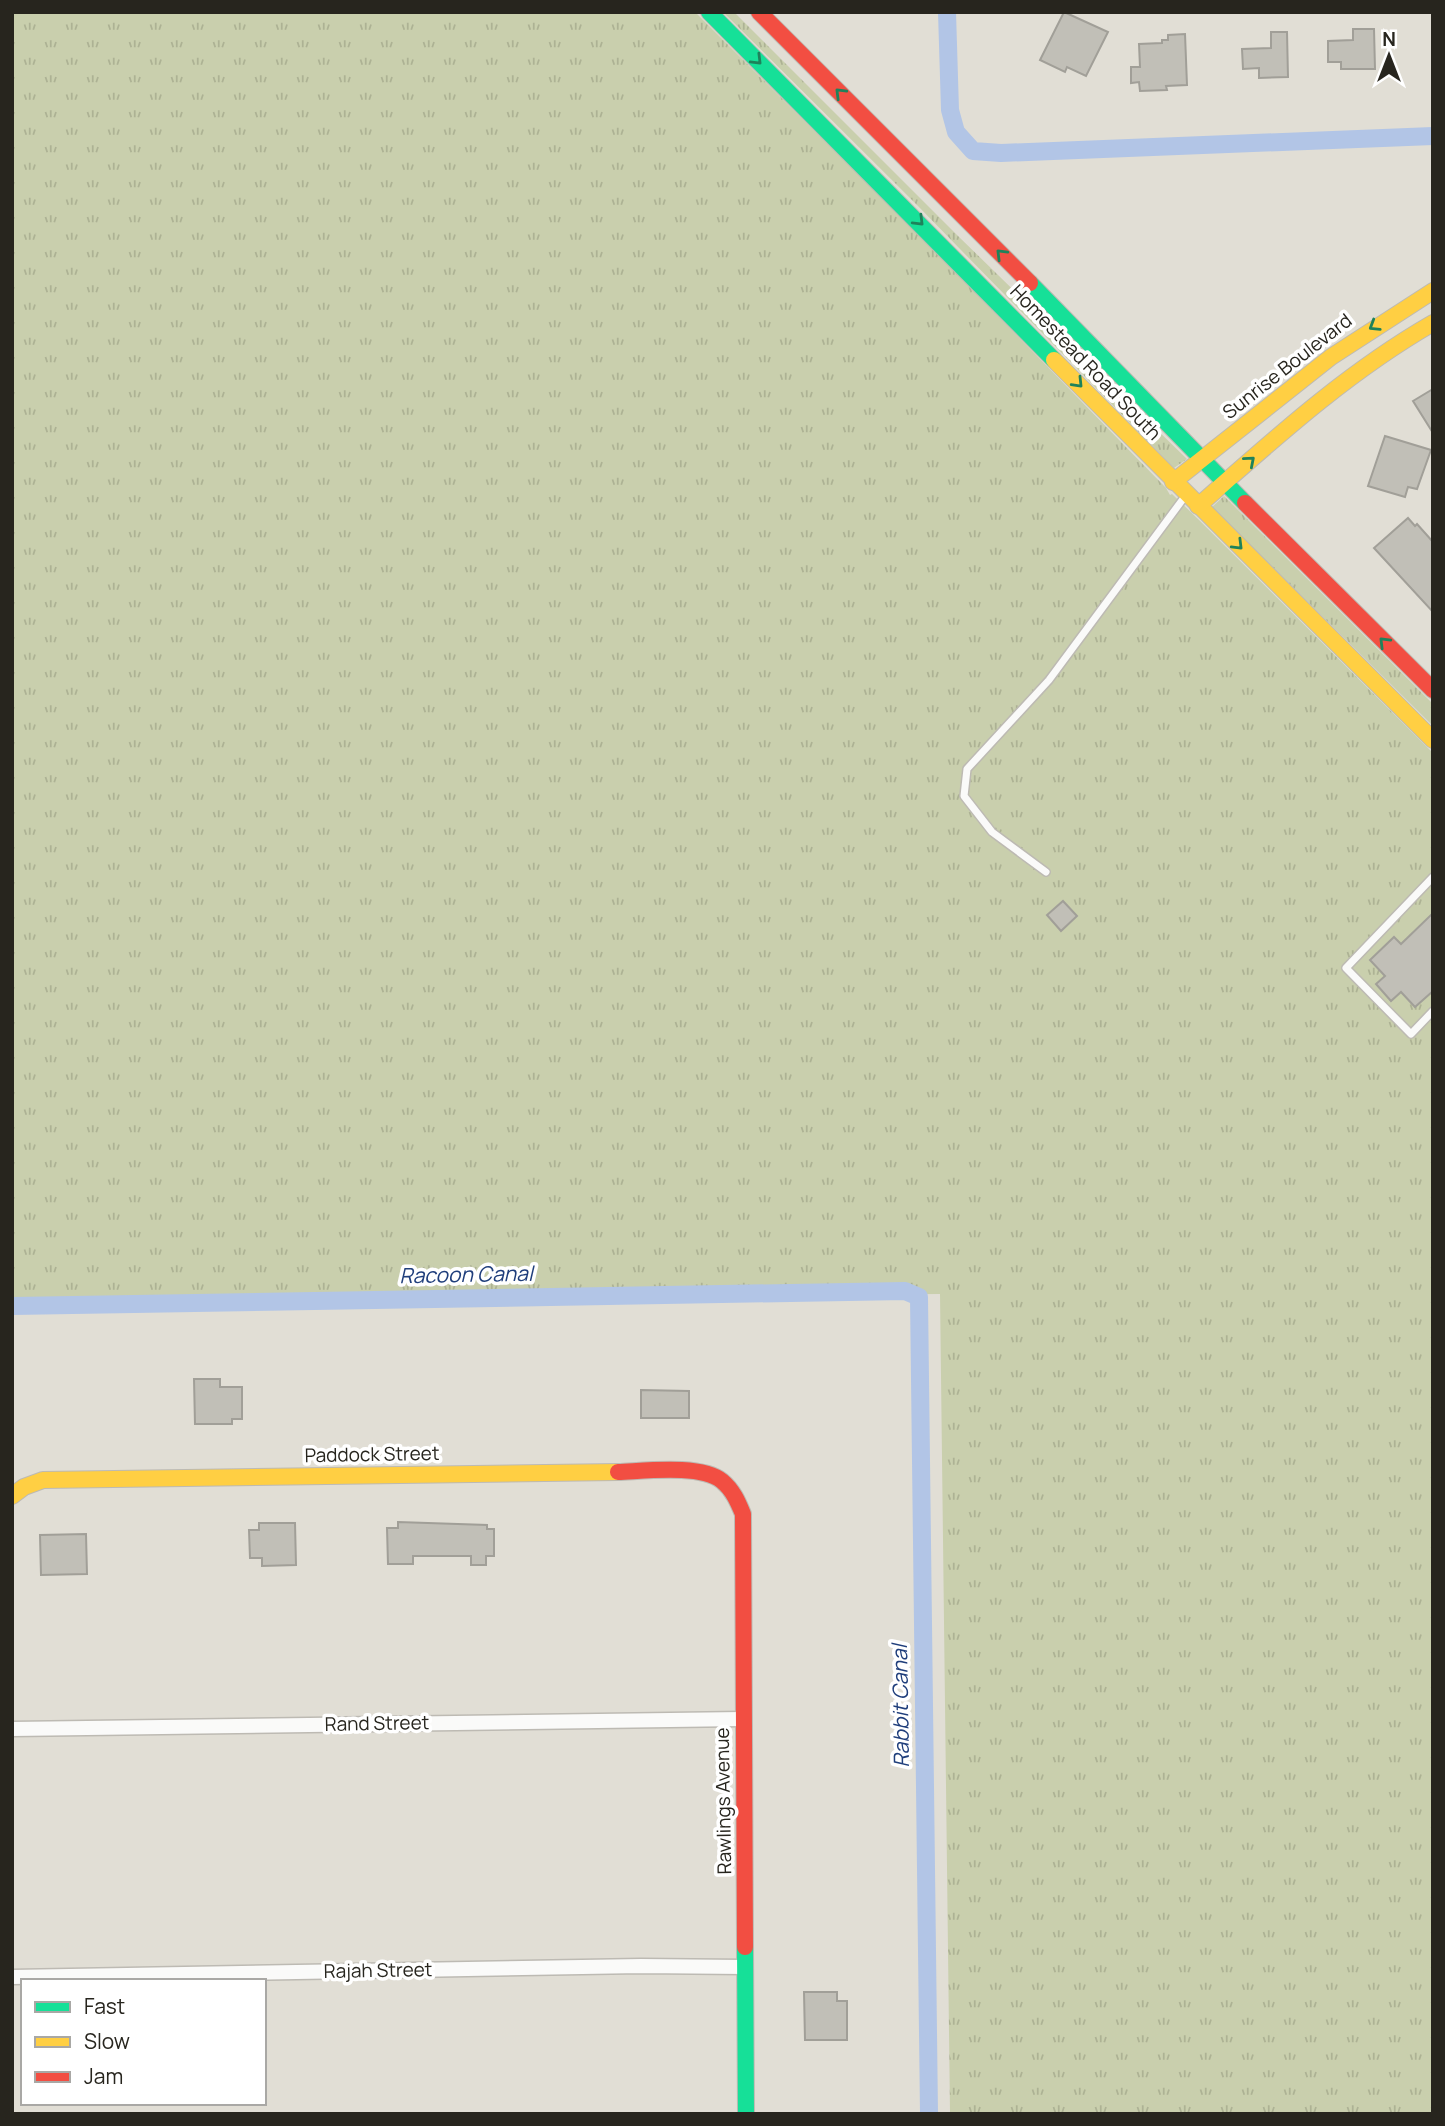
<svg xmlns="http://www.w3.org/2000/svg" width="1445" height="2126" viewBox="0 0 1445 2126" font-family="Manrope,sans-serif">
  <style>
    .grass { fill: url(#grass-tufts) }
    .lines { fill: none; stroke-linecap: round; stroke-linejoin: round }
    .canal { stroke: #b2c5e6; stroke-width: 18 }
    .building { fill: #c1bfb7; stroke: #a19f98; stroke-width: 2 }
    .lane-casing { stroke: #bdbab3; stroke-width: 10 }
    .street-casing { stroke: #bdbab3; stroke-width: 17 }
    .fast-casing { stroke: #bdbab3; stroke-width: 18 }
    .slow-casing { stroke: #bdbab3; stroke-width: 18 }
    .jam-casing { stroke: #bdbab3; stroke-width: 18 }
    .lane { stroke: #fafaf9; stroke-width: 7 }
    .street { stroke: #fafaf9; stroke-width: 14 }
    .fast { stroke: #16e098; stroke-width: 16 }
    .slow { stroke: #ffcf43; stroke-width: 16 }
    .jam { stroke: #f24e42; stroke-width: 16 }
    .oneway { stroke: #1e825b }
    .labels { text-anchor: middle; stroke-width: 7; stroke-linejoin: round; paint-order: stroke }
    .street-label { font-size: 19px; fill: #27251e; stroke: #fff }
    .water-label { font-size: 21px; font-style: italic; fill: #1f3e7b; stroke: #fff }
  </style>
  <defs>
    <pattern id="grass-tufts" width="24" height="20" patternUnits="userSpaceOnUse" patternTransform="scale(1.75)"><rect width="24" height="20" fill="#c9cfad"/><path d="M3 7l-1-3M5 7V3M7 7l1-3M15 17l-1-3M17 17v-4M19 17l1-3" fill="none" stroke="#adb294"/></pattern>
  </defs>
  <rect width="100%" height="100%" fill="#e1ded5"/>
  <g class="grass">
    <path d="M12,12h683l210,209 261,267 4,7 2,-1 26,25 235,234v1361h-483l-10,-820 -928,8z"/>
    <path d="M723,12h11l223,223 230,224 -13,9 -257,-263z"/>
    <path d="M1224,496l209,208v22l-221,-219z"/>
  </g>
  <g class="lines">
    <g class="canal">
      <path d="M947,12l3,98 6,22 17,19 28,2 432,-17"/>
      <path d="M12,1306l893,-15 14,6 10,817"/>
    </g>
  </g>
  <g class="building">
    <path d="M1064,12l44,20 -22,44 -19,-9 -2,5 -25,-12z"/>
    <path d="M1353,29h21l1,40h-34v-7h-13v-21l25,-1z"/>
    <path d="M1271,32h16l1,45 -29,1v-10l-16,1 -1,-20 29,-1z"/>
    <path d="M1185,34l2,51 -21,1 1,4 -27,1 -1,-9 -8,1v-16h9l-1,-23 23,-1v-3h6v-5z"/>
    <path d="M1433,389v44l-20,-32z"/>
    <path d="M1385,436l46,14 -14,39 -9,-2 -3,10 -37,-11z"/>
    <path d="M1408,518l7,8 2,-2 16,18v70l-59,-64z"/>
    <path d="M1063,901l14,15 -16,15 -14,-16z"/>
    <path d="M1433,913v78l-18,16 -14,-15 -10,9 -15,-17 9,-8 -15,-16 24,-23 7,7z"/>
    <path d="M194,1379h26v8h22v32h-10v5h-37z"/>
    <path d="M641,1390l48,1v27h-48z"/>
    <path d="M398,1522l89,3v4h7v27h-8v9h-15v-9h-58v8h-25l-1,-36h11z"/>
    <path d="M259,1523h36l1,42 -34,1v-8h-12l-1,-28h10z"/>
    <path d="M86,1534l1,40 -46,1 -1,-40z"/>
    <path d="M804,1992h33v9h10v39h-42z"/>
  </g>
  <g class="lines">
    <g class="lane-casing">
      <g id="lane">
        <path d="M1046,872l-54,-40 -28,-36 3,-27 82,-89 137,-185"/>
        <path d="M1433,877l-87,91 65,66 22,-23"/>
      </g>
    </g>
    <g class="street-casing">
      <g id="street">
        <path d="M12,1729l730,-10"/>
        <path d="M12,1977l629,-11 103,1"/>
      </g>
    </g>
    <g class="fast-casing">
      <g id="fast">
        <path d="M709,12l345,348"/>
        <path d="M1030,283l215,220"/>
        <path d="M745,1947l1,167"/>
      </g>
    </g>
    <g class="slow-casing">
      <g id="slow">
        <path d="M1054,360l379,380"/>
        <path d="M1173,482l158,-125 102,-66"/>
        <path d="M1198,506c75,-66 148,-133 235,-183"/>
        <path d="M12,1496l12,-9 19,-7 575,-8"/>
      </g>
    </g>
    <g class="jam-casing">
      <g id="jam">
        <path d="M759,12l271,271"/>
        <path d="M1245,503l188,187"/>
        <path d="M618,1472c27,-1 83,-8 104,9 11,9 16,21 21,33l2,433"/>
      </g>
    </g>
    <use href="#lane" class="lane"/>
    <use href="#street" class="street"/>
    <use href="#fast" class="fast"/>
    <use href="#slow" class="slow"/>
    <use href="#jam" class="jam"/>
  </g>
  <defs><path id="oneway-chevron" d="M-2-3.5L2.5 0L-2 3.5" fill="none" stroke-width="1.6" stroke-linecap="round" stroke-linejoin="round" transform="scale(1.75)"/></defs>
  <g class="oneway">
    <use href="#oneway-chevron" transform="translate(757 60) rotate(45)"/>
    <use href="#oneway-chevron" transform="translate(840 93) rotate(-135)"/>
    <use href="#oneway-chevron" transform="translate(919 221) rotate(45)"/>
    <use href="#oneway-chevron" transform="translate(1001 254) rotate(-135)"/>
    <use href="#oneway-chevron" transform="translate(1374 326) rotate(148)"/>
    <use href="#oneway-chevron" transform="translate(1078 383) rotate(46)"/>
    <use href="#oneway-chevron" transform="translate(1250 461) rotate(-41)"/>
    <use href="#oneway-chevron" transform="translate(1238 545) rotate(45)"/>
    <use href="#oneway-chevron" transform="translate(1384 642) rotate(-135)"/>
  </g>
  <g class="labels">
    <g class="street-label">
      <text transform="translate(1086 362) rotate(46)" y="7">Homestead Road South</text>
      <text transform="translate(1287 366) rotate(-38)" y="7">Sunrise Boulevard</text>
      <text transform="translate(372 1454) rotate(-1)" y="7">Paddock Street</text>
      <text transform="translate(377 1723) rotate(-1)" y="7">Rand Street</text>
      <text transform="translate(723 1801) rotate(-91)" y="7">Rawlings Avenue</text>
      <text transform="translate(378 1970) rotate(-1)" y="7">Rajah Street</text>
    </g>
    <g class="water-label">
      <text transform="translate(466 1275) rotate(-1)" y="7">Racoon Canal</text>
      <text transform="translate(901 1706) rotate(-91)" y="7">Rabbit Canal</text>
    </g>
  </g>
  <rect width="1445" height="2126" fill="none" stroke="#27251e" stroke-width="28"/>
  <rect x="21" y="1979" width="245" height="126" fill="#ffffff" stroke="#a9a8a5" stroke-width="2"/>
  <rect x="35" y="2002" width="35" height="10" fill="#16e098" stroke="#a9a8a5" stroke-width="2"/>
  <text x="84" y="2014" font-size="21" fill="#27251e">Fast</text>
  <rect x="35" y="2037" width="35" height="10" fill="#ffcf43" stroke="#a9a8a5" stroke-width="2"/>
  <text x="84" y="2049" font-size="21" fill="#27251e">Slow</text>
  <rect x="35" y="2072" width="35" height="10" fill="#f24e42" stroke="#a9a8a5" stroke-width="2"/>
  <text x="84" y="2084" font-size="21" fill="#27251e">Jam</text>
  <g transform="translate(1389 56)" stroke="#ffffff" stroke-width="5" paint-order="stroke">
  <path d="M0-5L12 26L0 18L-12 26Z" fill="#27251e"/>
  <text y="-10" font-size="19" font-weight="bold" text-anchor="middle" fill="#27251e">N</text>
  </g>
</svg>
